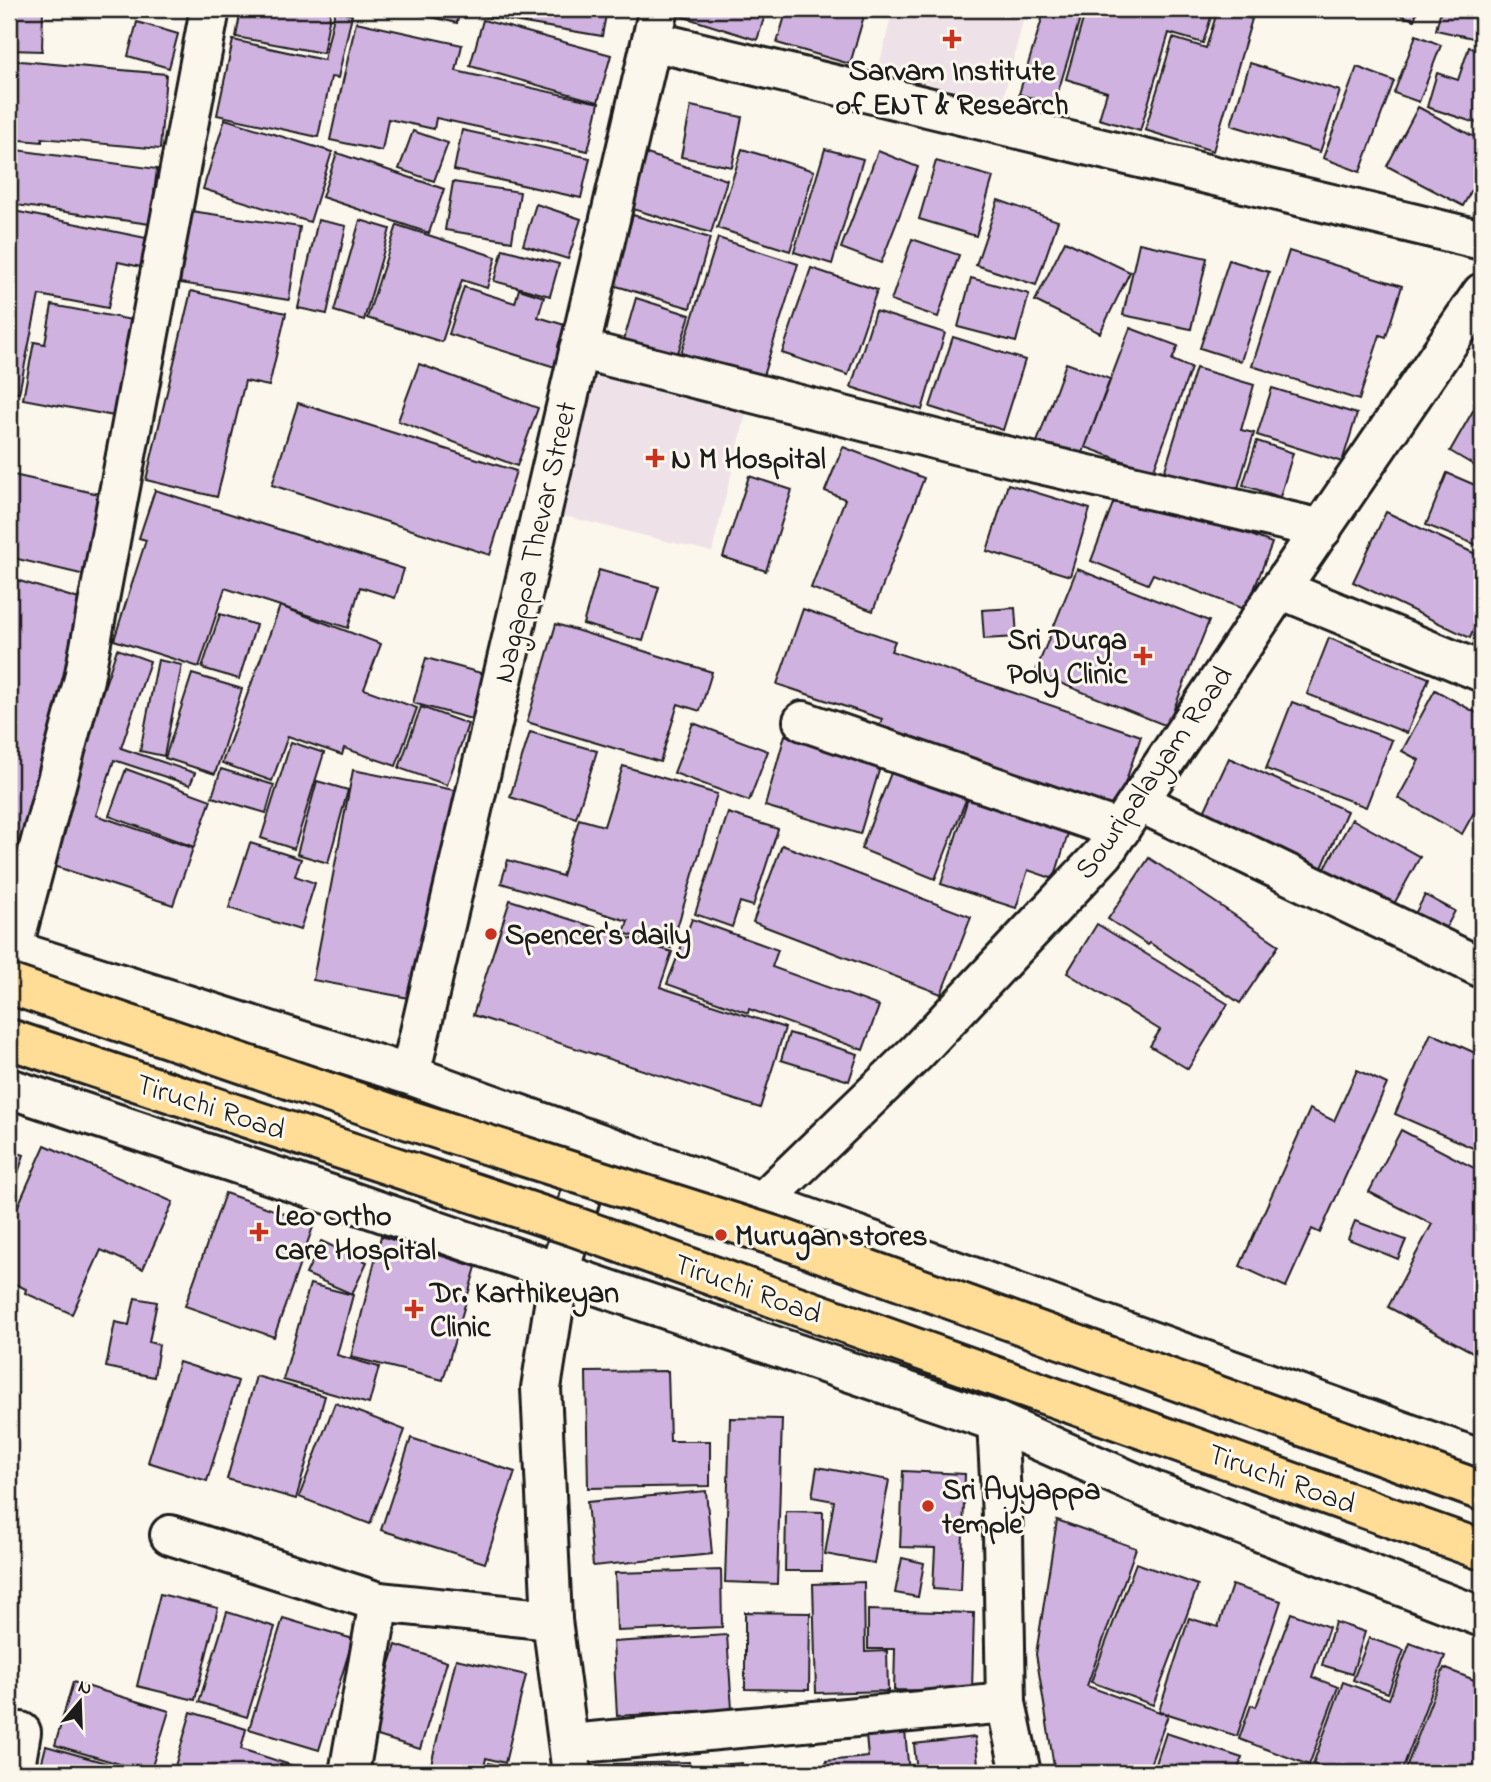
<svg xmlns="http://www.w3.org/2000/svg" width="1491" height="1782" viewBox="0 0 1491 1782" font-family="'Indie Flower',sans-serif">
  <style>
    .built { fill: #eee2e8 }
    .building { fill: #cfb2df; stroke: #1c1c1c; stroke-width: 2 }
    .lines { fill: none; stroke-linecap: round; stroke-linejoin: round }
    .minor-casing { stroke: #1c1c1c; stroke-width: 44 }
    .minor { stroke: #fbf7ec; stroke-width: 38 }
    .highway-bridge-casing { stroke: #1c1c1c; stroke-width: 44; stroke-linecap: butt }
    .highway-bridge { stroke: #ffdd96; stroke-width: 38 }
    .poi-dot { fill: #c8321e; stroke: #fbf7ec; stroke-width: 2.5 }
    .labels { text-anchor: middle; stroke-width: 6; stroke-linejoin: round; paint-order: stroke }
    .poi-label { font-size: 30px; font-weight: bold; fill: #1c1c1c; stroke: #fbf7ec; text-anchor: start }
    .street-label { font-size: 30px; fill: #1c1c1c; stroke: #fbf7ec }
  </style>
  <rect width="100%" height="100%" fill="#fbf7ec"/>
  <filter id="ink" filterUnits="userSpaceOnUse"><feTurbulence type="fractalNoise" baseFrequency=".0143" numOctaves="2"/><feDisplacementMap in="SourceGraphic" scale="14" xChannelSelector="R" yChannelSelector="G"/><feConvolveMatrix kernelMatrix="1 2 1 2 8 2 1 2 1" color-interpolation-filters="sRGB"/></filter>
  <g filter="url(#ink)">
    <g class="built">
      <path d="M893,9h133l-24,94 -124,-33z"/>
      <path d="M597,364l152,38 -37,150 -152,-37z"/>
    </g>
    <g class="building">
      <path d="M9,9h34l-1,42 -33,-1z"/>
      <path d="M241,9h90l-8,44 -87,-16z"/>
      <path d="M397,9h63l-3,14z"/>
      <path d="M478,9h129l-5,27 -125,-21z"/>
      <path d="M683,9h84l-10,31 -76,-24z"/>
      <path d="M787,9h79l-16,55 -73,-21z"/>
      <path d="M1045,9h38l-29,96 -35,-11z"/>
      <path d="M1086,9h118l9,2 -10,32 -34,-10 -29,98 -41,-12 8,-27 -41,-13z"/>
      <path d="M1218,9l34,10 -39,132 -68,-21 28,-92 33,10z"/>
      <path d="M1385,9h33l-4,11z"/>
      <path d="M1441,9h41v31l-46,-10z"/>
      <path d="M335,11l17,4 -14,63 -7,-1 -13,60 -101,-22 16,-75 91,20z"/>
      <path d="M483,20l128,35 -13,47 -128,-36z"/>
      <path d="M137,22l41,12 -9,34 -41,-12z"/>
      <path d="M356,22l106,23 -6,26 143,32 -11,48 -152,-33 -2,11 -46,-10 -6,32 -52,-11z"/>
      <path d="M1416,35l25,10 -22,57 -25,-9z"/>
      <path d="M1469,47l13,5v73l-55,-18 10,-34 21,7z"/>
      <path d="M9,60l157,14 -6,75 -118,-11v4l-33,-3z"/>
      <path d="M1250,63l90,28 -20,61 -89,-27z"/>
      <path d="M1357,67l37,14 -34,91 -37,-14z"/>
      <path d="M691,106l51,11 -10,50 -51,-10z"/>
      <path d="M1418,107l64,34v30l-19,35 -76,-40z"/>
      <path d="M225,119l107,33 -22,70 -107,-33z"/>
      <path d="M462,130l128,28 -9,40 -127,-28z"/>
      <path d="M413,131l35,12 -14,38 -35,-12z"/>
      <path d="M9,149l148,20 -7,55 -141,-20z"/>
      <path d="M742,149l72,22 -24,80 -73,-23z"/>
      <path d="M825,149l38,10 -31,105 -38,-12z"/>
      <path d="M878,151l40,16 -37,96 -40,-15z"/>
      <path d="M337,153l107,36 -15,44 -107,-36z"/>
      <path d="M647,154l80,26 -16,53 -81,-25z"/>
      <path d="M936,161l57,16 -17,59 -57,-17z"/>
      <path d="M453,182l67,10 -8,49 -67,-11z"/>
      <path d="M998,200l60,21 -22,64 -60,-20z"/>
      <path d="M536,204l45,15 -13,40 -45,-14z"/>
      <path d="M9,210l137,28 -5,29 -23,-5 -10,46 -69,-13 -20,98 -10,-2z"/>
      <path d="M191,211l109,16 -11,73 -109,-17z"/>
      <path d="M633,215l77,23 -20,70 -77,-23z"/>
      <path d="M318,220l28,6 -19,88 -29,-6z"/>
      <path d="M360,220l30,9 -26,91 -30,-9z"/>
      <path d="M397,225l99,32 -9,31 -25,-8 -20,62 -75,-24z"/>
      <path d="M718,238l80,26 -36,115 -81,-26z"/>
      <path d="M912,239l47,16 -21,62 -47,-16z"/>
      <path d="M1065,241l65,31 -30,61 -65,-32z"/>
      <path d="M1139,243l68,15 -16,71 -68,-14z"/>
      <path d="M503,249l56,15 -9,32 -56,-15z"/>
      <path d="M1289,251l113,35 -16,51 -6,-2 -21,65 -107,-34z"/>
      <path d="M1229,260l40,12 -28,89 -41,-13z"/>
      <path d="M811,268l66,22 -29,85 -66,-22z"/>
      <path d="M971,278l58,16 -13,48 -58,-15z"/>
      <path d="M464,287l51,16 4,-14 25,8 -6,20 30,9 -13,41 -106,-33z"/>
      <path d="M191,291l95,22 -17,73 -24,-5 -28,116 -71,-17z"/>
      <path d="M636,298l54,17 -14,44 -53,-16z"/>
      <path d="M52,305l80,15 -18,96 -91,-17 11,-57 11,2z"/>
      <path d="M875,311l70,22 -23,77 -71,-23z"/>
      <path d="M1130,328l48,18 -6,14 19,8 -38,104 -68,-25z"/>
      <path d="M953,337l72,23 -22,70 -73,-23z"/>
      <path d="M1066,363l44,16 -30,82 -44,-16z"/>
      <path d="M419,364l119,44 -21,58 -119,-45z"/>
      <path d="M1196,368l58,17 -13,45 13,3 -18,62 -72,-22z"/>
      <path d="M1272,388l85,26 -15,48 -85,-27z"/>
      <path d="M1482,395v75l-32,-19z"/>
      <path d="M298,403l218,68 -26,84 -218,-70z"/>
      <path d="M1257,441l36,12 -13,44 -37,-12z"/>
      <path d="M843,447l81,31 -51,133 -62,-23 34,-89 -20,-8z"/>
      <path d="M1447,473l35,15v59l-56,-22z"/>
      <path d="M9,474l94,21 -18,80 -76,-18z"/>
      <path d="M749,476l43,14 -26,81 -43,-14z"/>
      <path d="M1008,484l82,25 -20,67 -83,-25z"/>
      <path d="M1120,485l152,58 -26,67 -93,-36 -5,10 -57,-23z"/>
      <path d="M155,490l249,79 -9,29 -35,-11 -12,41 -123,-40 -26,79 -85,-27 32,-100 -7,-2z"/>
      <path d="M1386,512l96,45v54l-12,27 -117,-56z"/>
      <path d="M1077,569l132,52 -42,105 -132,-53z"/>
      <path d="M599,570l60,17 -16,54 -60,-17z"/>
      <path d="M13,579l79,24 -77,251 -6,-2v-259z"/>
      <path d="M280,606l101,38 -17,45 53,19 -21,58 -52,-18 -2,7 -54,-19 -16,45 -50,-18z"/>
      <path d="M1015,608l2,29 -33,2 -2,-29z"/>
      <path d="M803,609l92,32 -4,10 250,85 -27,80 -238,-80 6,-17 -105,-35z"/>
      <path d="M220,614l36,11 -17,54 -37,-11z"/>
      <path d="M556,624l156,48 -12,39 -22,-7 -18,58 -133,-40z"/>
      <path d="M1329,638l100,40 -22,55 -100,-39z"/>
      <path d="M117,649l33,12 -29,87 74,25 -5,12 -76,-25 -18,55 97,33 -20,57 -128,-42z"/>
      <path d="M426,658l62,17 -13,45 -62,-17z"/>
      <path d="M158,660l24,5 -18,91 -24,-5z"/>
      <path d="M192,674l50,15 -27,85 -50,-16z"/>
      <path d="M1435,690l47,26v82l-20,36 -64,-36 21,-38 -17,-9z"/>
      <path d="M1292,702l100,38 -26,67 -100,-38z"/>
      <path d="M421,707l47,17 -21,61 -48,-17z"/>
      <path d="M693,723l75,28 -19,50 -75,-28z"/>
      <path d="M530,732l67,19 -21,67 -66,-21z"/>
      <path d="M785,735l96,29 -21,70 -95,-28z"/>
      <path d="M291,742l33,11 -30,96 -33,-11z"/>
      <path d="M1229,758l118,53 -29,66 -119,-54z"/>
      <path d="M623,766l94,28 -46,154 -47,-15 4,-12 -127,-38 7,-23 54,16 17,-57 25,7z"/>
      <path d="M893,768l74,29 -32,82 -74,-30z"/>
      <path d="M126,769l85,31 -17,47 -85,-31z"/>
      <path d="M221,769l53,16 -8,28 -54,-16z"/>
      <path d="M353,770l111,22 -39,209 -112,-21z"/>
      <path d="M317,781l31,9 -20,73 -31,-9z"/>
      <path d="M969,795l101,32 -16,52 -26,-9 -12,38 -75,-24z"/>
      <path d="M728,813l50,16 -25,77 -13,-4 -8,25 -37,-13z"/>
      <path d="M1352,819l68,38 -31,56 -68,-38z"/>
      <path d="M250,843l51,16 -6,17 20,7 -15,47 -71,-22z"/>
      <path d="M782,845l189,72 -30,77 -188,-72z"/>
      <path d="M1149,858l130,87 -39,58 -90,-60 -2,2 -40,-26z"/>
      <path d="M1425,895l30,16 -16,30 -30,-16z"/>
      <path d="M510,900l162,52 -12,35 125,41 -25,80 -287,-93z"/>
      <path d="M692,919l86,31 -6,17 107,39 -16,44 -114,-41 -1,4 -81,-29z"/>
      <path d="M1097,924l131,80 -40,65 -38,-23 10,-16 -93,-57z"/>
      <path d="M789,1033l69,21 -9,27 -68,-21z"/>
      <path d="M1431,1033l51,23v96l-87,-38z"/>
      <path d="M1357,1070l30,14 -67,149 -8,-4 -26,58 -46,-21 70,-157 24,12z"/>
      <path d="M1401,1130l81,42v185l-94,-50 44,-83 -63,-32z"/>
      <path d="M45,1145l128,57 -30,67 -42,-19 -29,64 -47,-21 1,-4 -17,-8v-55z"/>
      <path d="M9,1150l15,5 -15,45z"/>
      <path d="M225,1193l89,31 -40,113 -89,-31z"/>
      <path d="M1355,1221l51,19 -8,19 -50,-20z"/>
      <path d="M381,1236l95,31 -33,113 -92,-23z"/>
      <path d="M321,1241l46,21 -15,32 -46,-20z"/>
      <path d="M310,1284l43,11 -16,60 42,12 -10,37 -86,-24z"/>
      <path d="M135,1298l22,4 -8,40 10,3 -5,32 -48,-10 9,-45 14,3z"/>
      <path d="M179,1362l59,19 -31,100 -59,-19z"/>
      <path d="M668,1371l2,70h40v45l-122,2 -2,-116z"/>
      <path d="M256,1376l69,20 -29,103 -69,-20z"/>
      <path d="M335,1403l70,27 -35,94 -71,-27z"/>
      <path d="M730,1418l52,1 -5,165 -52,-2z"/>
      <path d="M411,1438l104,34 -30,91 -104,-33z"/>
      <path d="M817,1467l72,13 -15,83 -49,-9 9,-53 -22,-4z"/>
      <path d="M903,1471l62,3 -4,117 -28,-2 2,-41 -35,-1z"/>
      <path d="M706,1491l6,63 -119,12 -6,-64z"/>
      <path d="M786,1511l37,1 -1,59h-37z"/>
      <path d="M1057,1520l79,28 -49,138 81,29 -21,58h-92l-19,-119z"/>
      <path d="M902,1558l22,5 -6,34 -23,-4z"/>
      <path d="M1136,1563l62,22 -45,120 -62,-23z"/>
      <path d="M721,1570l1,57 -105,4 -2,-58z"/>
      <path d="M864,1582l1,70 22,-1 1,40 -72,2 -3,-109z"/>
      <path d="M1232,1585l49,16 -44,135 -78,-25 30,-93 29,9z"/>
      <path d="M160,1594l58,14 -23,92 -58,-14z"/>
      <path d="M868,1610l106,3 -2,78 -78,-1 1,-41h-27z"/>
      <path d="M227,1612l48,15 -28,90 -48,-15z"/>
      <path d="M745,1612l65,1 -1,77 -64,-1z"/>
      <path d="M1291,1613l38,14 -17,50 26,10 -29,78 -70,-26 12,-34 5,2z"/>
      <path d="M283,1618l70,21 -34,111 -70,-21z"/>
      <path d="M1335,1622l30,10 -13,42 -30,-9z"/>
      <path d="M727,1635l5,74 -115,7 -4,-74z"/>
      <path d="M1369,1638l35,12 -16,43 -35,-13z"/>
      <path d="M1410,1643l35,13 -44,117h-62l-26,-9 30,-82 46,17z"/>
      <path d="M396,1645l51,17 -27,87 -52,-16z"/>
      <path d="M456,1659l70,16 -21,88 -19,-5 -3,15h-54z"/>
      <path d="M1444,1668l38,15v90h-78z"/>
      <path d="M73,1682l96,29 -19,62 -95,-28z"/>
      <path d="M191,1712l55,17 -5,20 59,19 -2,5h-125z"/>
      <path d="M905,1731l4,42h-82l-1,-12 42,-4 -2,-22z"/>
      <path d="M1166,1733l76,25 -5,15h-84z"/>
      <path d="M975,1737l4,36h-62l-3,-29z"/>
      <path d="M46,1746l95,27h-102z"/>
      <path d="M689,1762v11h-74l-1,-9z"/>
      <path d="M489,1763l35,10h-38z"/>
      <path d="M742,1763l1,10h-49l-1,-6z"/>
      <path d="M764,1765l54,3 -1,5h-53z"/>
    </g>
    <g class="lines">
      <g class="minor-casing">
        <g id="minor">
          <path d="M652,41l830,199"/>
          <path d="M579,349l379,96 364,84"/>
          <path d="M1280,589l202,83"/>
          <path d="M803,721l317,109"/>
          <path d="M1139,802l343,166"/>
          <path d="M9,949l401,126 1072,385"/>
          <path d="M12,950l72,-271 126,-670"/>
          <path d="M410,1075l249,-1066"/>
          <path d="M9,1088l337,112 651,222 154,68 331,127"/>
          <path d="M763,1201l153,-148 188,-200 176,-264 202,-296"/>
          <path d="M997,1422l6,112 3,169 15,70"/>
          <path d="M170,1535l209,67 173,18"/>
          <path d="M570,1744l436,-41"/>
          <path d="M14,1773l7,-41"/>
          <path d="M349,1773l30,-171"/>
          <path d="M572,1773l-20,-153 -11,-232 18,-114 36,-131"/>
        </g>
      </g>
      <use href="#minor" class="minor"/>
      <g class="highway-bridge-casing">
        <g id="highway-bridge">
          <path d="M9,984l397,135 372,118 704,254"/>
          <path d="M9,1039l564,187 909,324"/>
        </g>
      </g>
      <use href="#highway-bridge" class="highway-bridge"/>
    </g>
  </g>
  <g class="poi-dot">
    <path d="M948.5 28.5h7v7h7v7h-7v7h-7v-7h-7v-7h7z"/>
    <path d="M651.5 447.5h7v7h7v7h-7v7h-7v-7h-7v-7h7z"/>
    <path d="M1139.5 645.5h7v7h7v7h-7v7h-7v-7h-7v-7h7z"/>
    <circle cx="491" cy="934" r="7"/>
    <path d="M255.5 1221.5h7v7h7v7h-7v7h-7v-7h-7v-7h7z"/>
    <circle cx="721" cy="1235" r="7"/>
    <path d="M410.5 1298.5h7v7h7v7h-7v7h-7v-7h-7v-7h7z"/>
    <circle cx="928" cy="1506" r="7"/>
  </g>
  <g class="labels">
    <g class="poi-label">
      <text x="952" y="80" text-anchor="middle">Sarvam Institute<tspan x="952" dy="34">of ENT &amp; Research</tspan></text>
      <text x="671" y="468">N M Hospital</text>
      <text x="1127" y="649" text-anchor="end">Sri Durga<tspan x="1127" dy="34">Poly Clinic</tspan></text>
      <text x="505" y="944">Spencer's daily</text>
      <text x="275" y="1225">Leo Ortho<tspan x="275" dy="34">care Hospital</tspan></text>
      <text x="735" y="1245">Murugan stores</text>
      <text x="430" y="1302">Dr. Karthikeyan<tspan x="430" dy="34">Clinic</tspan></text>
      <text x="942" y="1499">Sri Ayyappa<tspan x="942" dy="34">temple</tspan></text>
    </g>
    <g class="street-label">
      <text transform="translate(534 542) rotate(-77)" y="10">Nagappa Thevar Street</text>
      <text transform="translate(1153 772) rotate(-55)" y="10">Sowripalayam Road</text>
      <text transform="translate(211 1106) rotate(18)" y="10">Tiruchi Road</text>
      <text transform="translate(748 1288) rotate(20)" y="10">Tiruchi Road</text>
      <text transform="translate(1282 1478) rotate(20)" y="10">Tiruchi Road</text>
    </g>
  </g>
  <rect width="1491" height="1782" fill="none" stroke="#fbf7ec" stroke-width="35"/>
  <rect x="18" y="18" width="1456" height="1747" fill="none" stroke="#1c1c1c" stroke-width="2.5" filter="url(#ink)"/>
  <g transform="translate(80 1702) rotate(19)" stroke="#fbf7ec" stroke-width="5" paint-order="stroke">
  <path d="M0-5L12 26L0 18L-12 26Z" fill="#1c1c1c"/>
  <text y="-10" font-size="19" font-weight="bold" text-anchor="middle" fill="#1c1c1c">N</text>
  </g>
</svg>
